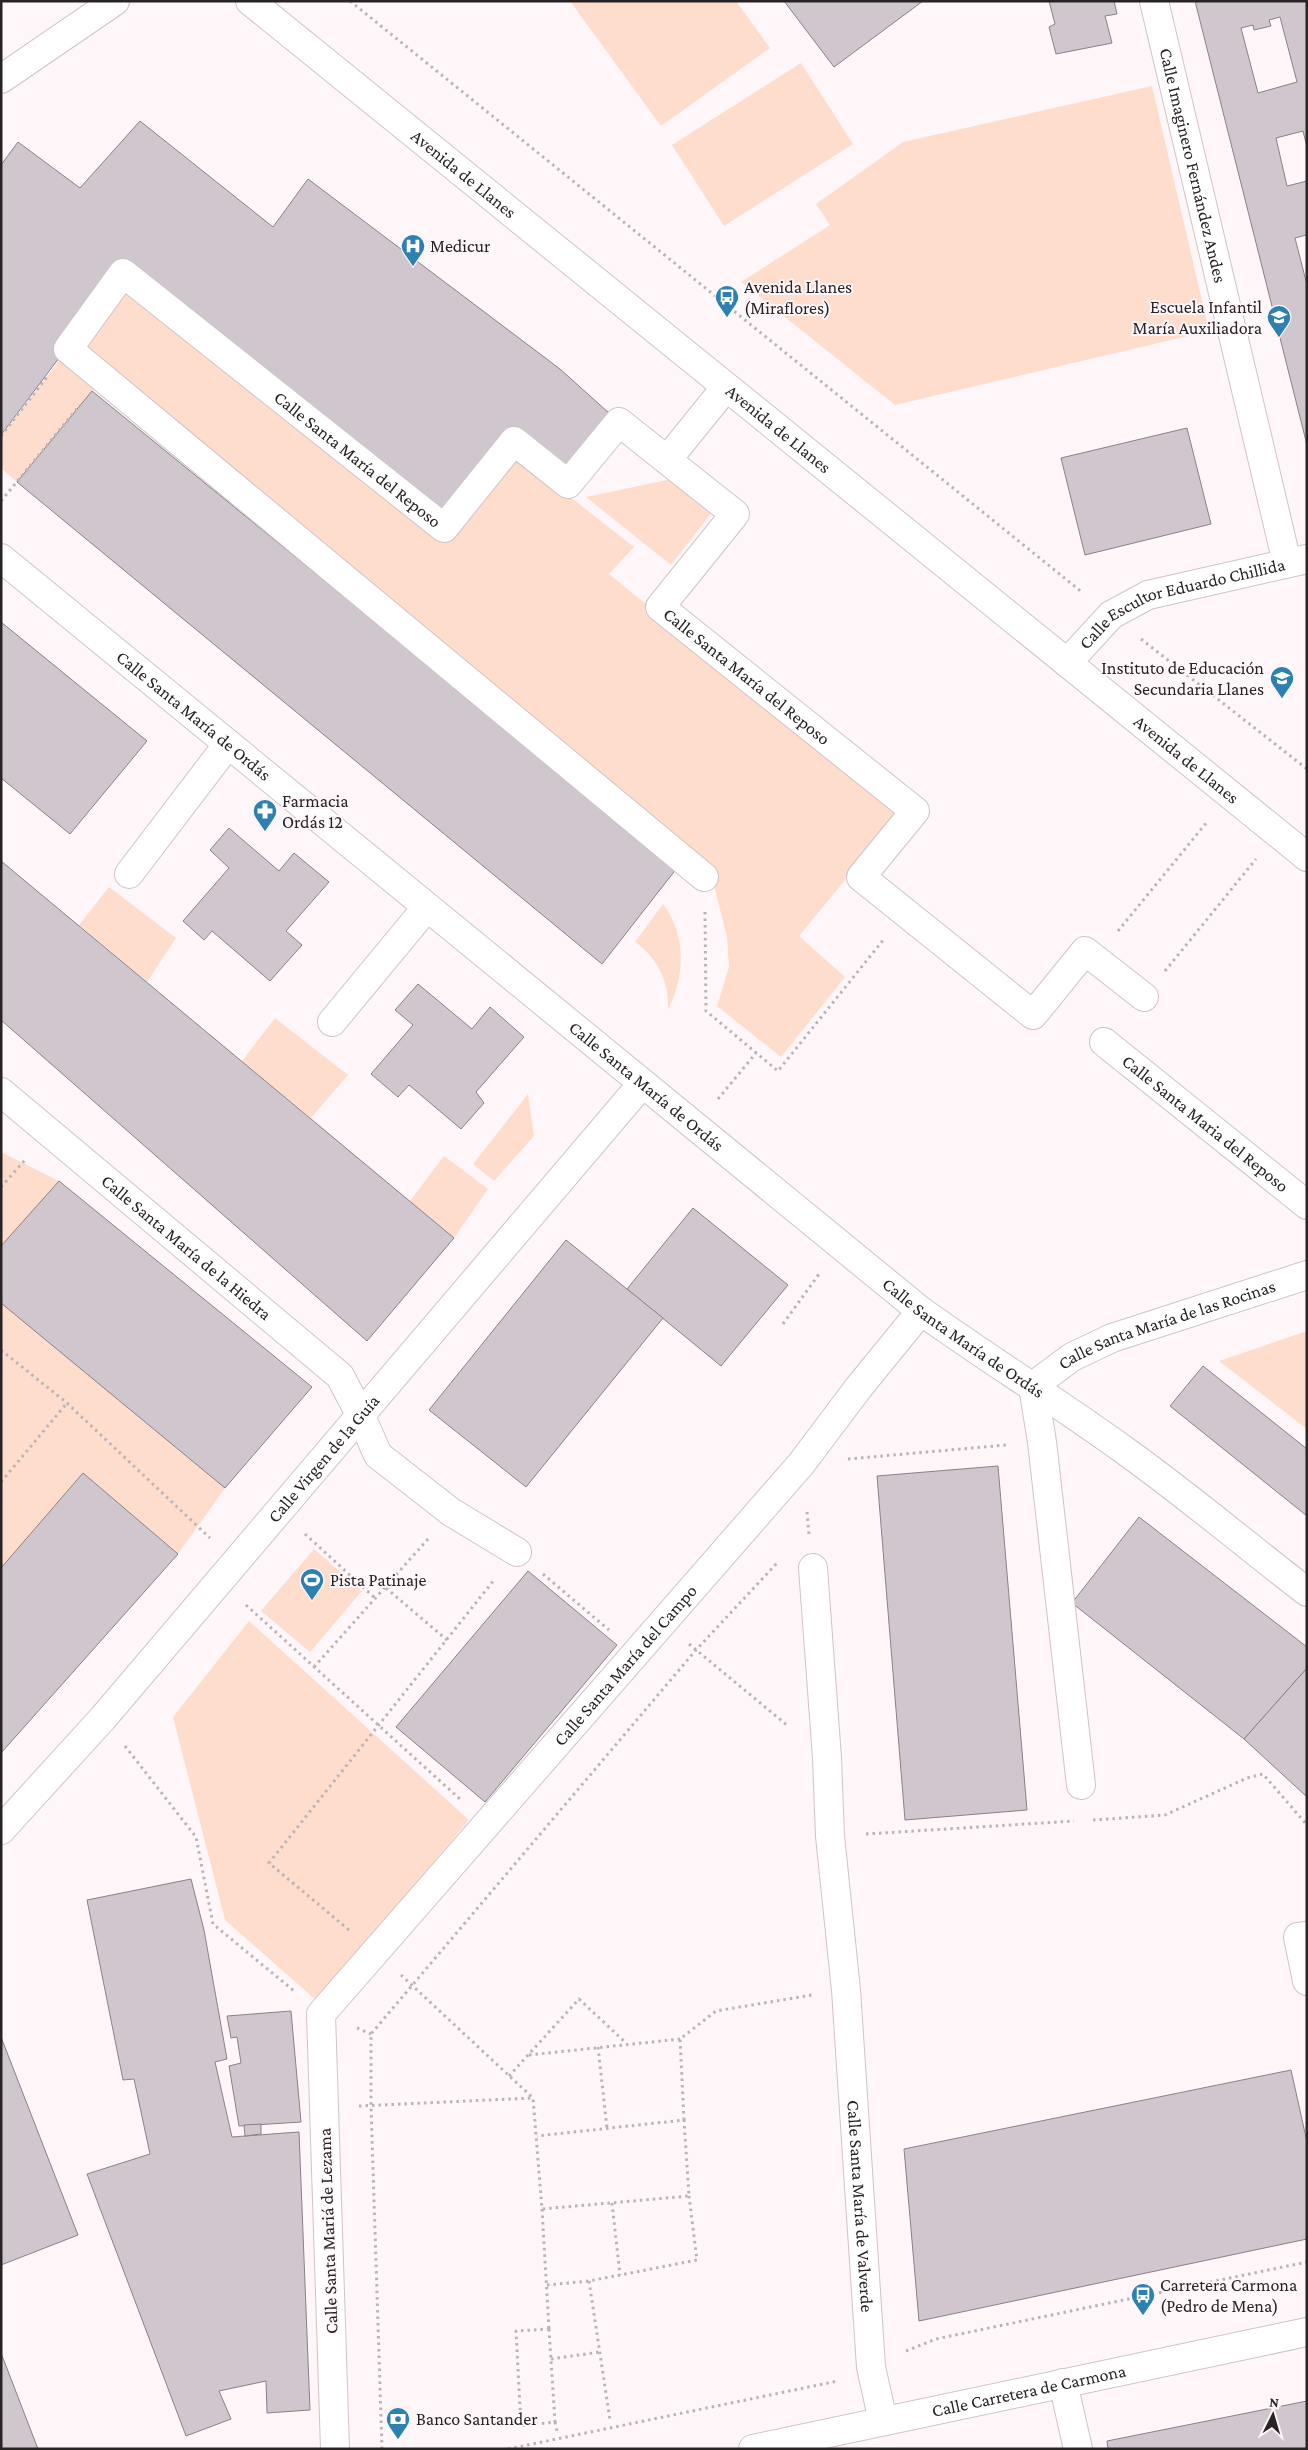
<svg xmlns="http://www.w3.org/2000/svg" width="1308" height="2450" viewBox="0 0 1308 2450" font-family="'Crimson Pro',serif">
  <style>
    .green { fill: #feddcd }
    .building { fill: #d0c6cd; stroke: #8a8087; fill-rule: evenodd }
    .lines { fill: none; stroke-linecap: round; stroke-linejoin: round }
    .minor-casing { stroke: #d0c3c6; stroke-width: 30 }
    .major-casing { stroke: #d0c3c6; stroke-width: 30 }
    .path { stroke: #bbb4b6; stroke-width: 3; stroke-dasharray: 2.5 4; stroke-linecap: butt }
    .minor { stroke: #fff; stroke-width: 28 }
    .major { stroke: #fff; stroke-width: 28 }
    .labels { text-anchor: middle; stroke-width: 4; stroke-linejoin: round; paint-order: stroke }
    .street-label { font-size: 18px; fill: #282325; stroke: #fef6f8 }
    .poi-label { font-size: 18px; fill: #282325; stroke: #fef6f8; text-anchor: start }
  </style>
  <rect width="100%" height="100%" fill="#fef6f8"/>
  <g class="green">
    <path d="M570,1h166l34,47 -109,78z"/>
    <path d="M801,63l52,81 -129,82 -52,-81z"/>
    <path d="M1152,86l57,245 -314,74 -154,-123 89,-57 -14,-21 87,-62z"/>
    <path d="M124,285l390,168 120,94 -25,27 292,238 -102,124 46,41 -64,80 -64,-51 12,-39 -2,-30 -16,-63 -632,-525z"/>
    <path d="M68,349l36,28 -87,105 -16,-14v-32z"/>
    <path d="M686,476l34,26 -49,63 -85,-68z"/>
    <path d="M109,887l67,51 -29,44 -68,-57z"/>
    <path d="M663,904c24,32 22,72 5,106 1,-28 -10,-52 -33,-68z"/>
    <path d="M275,1018l73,57 -37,43 -69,-57z"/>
    <path d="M528,1094l6,42 -40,45 -21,-17z"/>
    <path d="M1,1152l58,29 -58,65z"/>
    <path d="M444,1156l44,33 -34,49 -44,-37z"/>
    <path d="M1,1303l224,185 -47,66 -95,-81 -82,95z"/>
    <path d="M1307,1331v98l-88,-68z"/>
    <path d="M314,1549l48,42 -52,61 -49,-41z"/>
    <path d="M249,1621l220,199 -152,181 -92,-81 -52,-203z"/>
  </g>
  <g class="building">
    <path d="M784,1h139l-89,66z"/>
    <path d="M1049,1h65l3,13 -12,2 7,27 -56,11 -7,-27 6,-3z"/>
    <path d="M1195,1h112v146l-4,-16 -27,7 11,48 20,-5v56l-1,-2 -11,3 12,47v160zM1280,17l17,65 -39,11 -17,-65 12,-3 1,5 17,-4 -2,-6z"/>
    <path d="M140,121l133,106 35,-48 252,190 59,53 -51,62 -54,-43 -70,87 -321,-255 -122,162v-270l17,-23 62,46z"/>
    <path d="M92,391l585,477 -75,96 -585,-482z"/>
    <path d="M1187,428l24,96 -126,31 -24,-97z"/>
    <path d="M1,622l146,119 -77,93 -69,-56z"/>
    <path d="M229,828l50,43 15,-18 35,29 -43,49 16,14 -32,36 -58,-50 -8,9 -21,-19 46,-53 -19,-18z"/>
    <path d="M1,861l453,377 -87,103 -366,-321z"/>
    <path d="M418,984l54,45 18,-22 34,30 -48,55 8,11 -23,26 -52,-44 -11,12 -27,-23 42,-49 -18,-15z"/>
    <path d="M59,1181l253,206 -87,101 -224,-185v-57z"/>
    <path d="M693,1208l95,77 -67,81 -94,-77z"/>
    <path d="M566,1240l97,78 -137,169 -97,-77z"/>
    <path d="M1203,1366l104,83v67l-137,-110z"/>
    <path d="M998,1466l29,344 -122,10 -28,-344z"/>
    <path d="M83,1473l95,81 -177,199v-185z"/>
    <path d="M1139,1517l168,130v21l-63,71 -172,-136z"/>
    <path d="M528,1571l89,74 -132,157 -89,-75z"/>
    <path d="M1307,1668v129l-63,-58z"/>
    <path d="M191,1879l13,51 23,129 -12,3 17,75 67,-5 11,278 -43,3 -1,-32 -47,10 12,28 -45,17 -99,-262 63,-20 -16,-75 -11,1 -36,-180z"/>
    <path d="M291,2011l10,111 -62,4 -10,-60 12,-3 -4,-26 -6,1 -4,-22z"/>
    <path d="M1,2037l77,198 -77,30z"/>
    <path d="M1291,2070l16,72v97l-388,82 -15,-172z"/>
    <path d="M261,2124v10l-16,2 -1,-11z"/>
    <path d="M1,2353l37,96h-37z"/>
    <path d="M1307,2401v48h-199l-1,-8z"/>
  </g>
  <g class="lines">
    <g class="minor-casing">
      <g id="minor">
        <path id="s1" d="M1154,1l133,562"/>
        <path d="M1,79l114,-78"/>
        <path d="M667,460l59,-73"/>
        <path id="s2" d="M1,558l920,753c67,48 137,91 203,139 63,45 122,95 183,142"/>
        <path id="s3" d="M1067,663l44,-48 37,-20 159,-36"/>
        <path d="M129,874l99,-130"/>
        <path id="s4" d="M704,877l-636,-528 55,-76 321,255 70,-87 54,43 51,-62 116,92 -75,93 255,204 -54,66 172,138 52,-64 59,46"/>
        <path d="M332,1022l95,-115"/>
        <path id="s5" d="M1104,1042l203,163"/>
        <path id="s6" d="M1,1092l339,284 20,38 18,41 73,57 66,40"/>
        <path d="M1033,1386l9,56 39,343"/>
        <path id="s7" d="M1033,1386l39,-29 40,-19 195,-63"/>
        <path id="s8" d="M813,1568l14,190 3,78 16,154 25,377 12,54"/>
        <path id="s9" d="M1,1830l102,-112 539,-634"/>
        <path d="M1307,1936l-9,1 9,44"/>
        <path d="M1063,2383l15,66"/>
        <path id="s10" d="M335,2449l-14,-435 480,-550 58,-77 62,-76"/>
      </g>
    </g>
    <g class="major-casing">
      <g id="major">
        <path id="s11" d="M250,1l1057,856"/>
        <path id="s12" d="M753,2449l554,-117"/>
      </g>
    </g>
    <g class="path">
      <path d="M350,1l733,592"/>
      <path d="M1,436l46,-59"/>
      <path d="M1,501l79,-96"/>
      <path d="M1141,639l166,130"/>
      <path d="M705,912l1,99 72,60 106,-132"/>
      <path d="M1118,931l89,-109"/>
      <path d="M1165,971l91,-112"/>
      <path d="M718,1099l38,-46"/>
      <path d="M1,1187l25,-28"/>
      <path d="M783,1324l36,-50"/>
      <path d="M1,1350l66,53 143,135"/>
      <path d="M848,1459l158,-14"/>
      <path d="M1,1482l66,-79"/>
      <path d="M807,1512l2,23"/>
      <path d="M305,1534l71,65"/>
      <path d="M543,1574l66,56"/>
      <path d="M386,1588l61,52"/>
      <path d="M246,1605l216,196"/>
      <path d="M689,1644l99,82"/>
      <path d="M314,1667l114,-128"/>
      <path d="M125,1746l71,91 17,87 81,67"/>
      <path d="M1093,1820l72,-5 82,-37 16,-4 44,51"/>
      <path d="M866,1834l208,-13"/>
      <path d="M349,1930l-80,-67 225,-283"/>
      <path d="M401,1975l132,123 9,111 147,-13 -5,-76 -147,16"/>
      <path d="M357,2028l14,6"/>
      <path d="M598,2047l9,81"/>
      <path d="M529,2055l151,-16"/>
      <path d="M509,2076l70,-77 47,44"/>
      <path d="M359,2106l173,-8"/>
      <path d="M684,2120l-4,-81 36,-28 96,-16"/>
      <path d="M612,2203l8,72"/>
      <path d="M542,2209l7,120"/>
      <path d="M589,2281l21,139"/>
      <path d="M547,2285l42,-4 108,-21 -8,-64"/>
      <path d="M549,2329l6,93 -34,4 -5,-95z"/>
      <path d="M906,2351l30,-12 371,-77"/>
      <path d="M551,2359l49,-7"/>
      <path d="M555,2422l2,9"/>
      <path d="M382,2449l-11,-343v-72l325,-384 81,-87"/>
      <path d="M508,2449l330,-68"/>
    </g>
    <use href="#minor" class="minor"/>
    <use href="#major" class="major"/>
  </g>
  <defs>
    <g id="hospital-pin" transform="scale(1.25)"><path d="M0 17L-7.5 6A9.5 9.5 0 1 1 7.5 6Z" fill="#2c81b1" stroke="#fef6f8"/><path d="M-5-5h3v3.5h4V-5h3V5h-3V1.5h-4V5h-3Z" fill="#fff"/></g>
    <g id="bus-pin" transform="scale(1.25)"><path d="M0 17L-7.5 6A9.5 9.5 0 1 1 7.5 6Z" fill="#2c81b1" stroke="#fef6f8"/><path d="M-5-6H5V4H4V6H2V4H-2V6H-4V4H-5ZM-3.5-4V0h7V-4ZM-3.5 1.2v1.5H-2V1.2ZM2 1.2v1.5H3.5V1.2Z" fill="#fff"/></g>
    <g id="school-pin" transform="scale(1.25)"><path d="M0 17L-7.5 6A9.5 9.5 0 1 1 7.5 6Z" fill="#2c81b1" stroke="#fef6f8"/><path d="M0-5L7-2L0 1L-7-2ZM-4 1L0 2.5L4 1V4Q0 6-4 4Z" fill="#fff"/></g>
    <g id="pharmacy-pin" transform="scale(1.25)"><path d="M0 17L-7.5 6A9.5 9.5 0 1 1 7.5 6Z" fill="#2c81b1" stroke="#fef6f8"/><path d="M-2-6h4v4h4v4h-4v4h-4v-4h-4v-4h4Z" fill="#fff"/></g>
    <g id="stadium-pin" transform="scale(1.25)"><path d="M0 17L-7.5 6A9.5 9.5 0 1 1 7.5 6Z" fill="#2c81b1" stroke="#fef6f8"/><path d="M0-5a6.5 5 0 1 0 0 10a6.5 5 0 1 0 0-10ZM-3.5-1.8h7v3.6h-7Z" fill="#fff"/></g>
    <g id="bank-pin" transform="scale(1.25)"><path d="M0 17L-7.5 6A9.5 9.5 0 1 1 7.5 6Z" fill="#2c81b1" stroke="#fef6f8"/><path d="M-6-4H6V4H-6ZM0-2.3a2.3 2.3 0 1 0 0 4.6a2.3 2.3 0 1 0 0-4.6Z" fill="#fff"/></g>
  </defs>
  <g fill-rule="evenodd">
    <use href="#hospital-pin" x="413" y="246"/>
    <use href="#bus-pin" x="727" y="297"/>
    <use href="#school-pin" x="1279" y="317"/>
    <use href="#school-pin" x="1282" y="678"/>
    <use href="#pharmacy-pin" x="265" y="811"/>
    <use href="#stadium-pin" x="312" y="1580"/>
    <use href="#bus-pin" x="1143" y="2295"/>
    <use href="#bank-pin" x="398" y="2419"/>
  </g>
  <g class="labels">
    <g class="street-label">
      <text dy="6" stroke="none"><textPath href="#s1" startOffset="169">Calle Imaginero Fernández Andes</textPath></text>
      <text dy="6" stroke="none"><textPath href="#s11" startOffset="275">Avenida de Llanes</textPath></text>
      <text dy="6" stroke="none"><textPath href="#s11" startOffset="680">Avenida de Llanes</textPath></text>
      <text dy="6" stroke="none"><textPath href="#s4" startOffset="1220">Calle Santa María del Reposo</textPath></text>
      <text dy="6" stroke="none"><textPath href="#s3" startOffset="135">Calle Escultor Eduardo Chillida</textPath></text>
      <text dy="6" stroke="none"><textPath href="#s4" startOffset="1970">Calle Santa María del Reposo</textPath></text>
      <text dy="6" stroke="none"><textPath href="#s2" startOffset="249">Calle Santa María de Ordás</textPath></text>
      <text dy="6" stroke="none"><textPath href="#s11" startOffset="1205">Avenida de Llanes</textPath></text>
      <text dy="6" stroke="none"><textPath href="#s2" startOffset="834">Calle Santa María de Ordás</textPath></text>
      <text dy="6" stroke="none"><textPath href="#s5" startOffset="130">Calle Santa Maria del Reposo</textPath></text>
      <text dy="6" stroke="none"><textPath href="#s6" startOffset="242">Calle Santa María de la Hiedra</textPath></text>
      <text dy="6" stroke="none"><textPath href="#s7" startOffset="149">Calle Santa María de las Rocinas</textPath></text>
      <text dy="6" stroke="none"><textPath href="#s2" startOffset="1239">Calle Santa María de Ordás</textPath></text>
      <text dy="6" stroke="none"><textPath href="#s9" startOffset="492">Calle Virgen de la Guía</textPath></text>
      <text dy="6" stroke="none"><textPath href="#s10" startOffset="898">Calle Santa María del Campo</textPath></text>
      <text dy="6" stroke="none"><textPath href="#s8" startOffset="640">Calle Santa María de Valverde</textPath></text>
      <text transform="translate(328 2231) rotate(-92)" y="6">Calle Santa Mariá de Lezama</text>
      <text dy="6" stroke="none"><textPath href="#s12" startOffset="282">Calle Carretera de Carmona</textPath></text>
    </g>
    <g class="poi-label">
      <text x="430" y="252">Medicur</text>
      <text x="744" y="293">Avenida Llanes<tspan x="744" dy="21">(Miraflores)</tspan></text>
      <text x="1262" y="313" text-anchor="end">Escuela Infantil<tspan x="1262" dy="21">María Auxiliadora</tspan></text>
      <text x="1264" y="674" text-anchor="end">Instituto de Educación<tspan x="1264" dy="21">Secundaria Llanes</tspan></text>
      <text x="282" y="807">Farmacia<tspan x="282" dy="21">Ordás 12</tspan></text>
      <text x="330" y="1586">Pista Patinaje</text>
      <text x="1160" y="2291">Carretera Carmona<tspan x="1160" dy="21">(Pedro de Mena)</tspan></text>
      <text x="416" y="2425">Banco Santander</text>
    </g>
  </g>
  <rect width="1308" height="2450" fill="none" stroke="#282325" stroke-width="5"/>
  <g transform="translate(1273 2415) rotate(5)" stroke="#fef6f8" stroke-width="4" paint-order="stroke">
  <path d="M0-4L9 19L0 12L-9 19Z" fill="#282325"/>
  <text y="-8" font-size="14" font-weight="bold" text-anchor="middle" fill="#282325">N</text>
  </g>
</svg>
